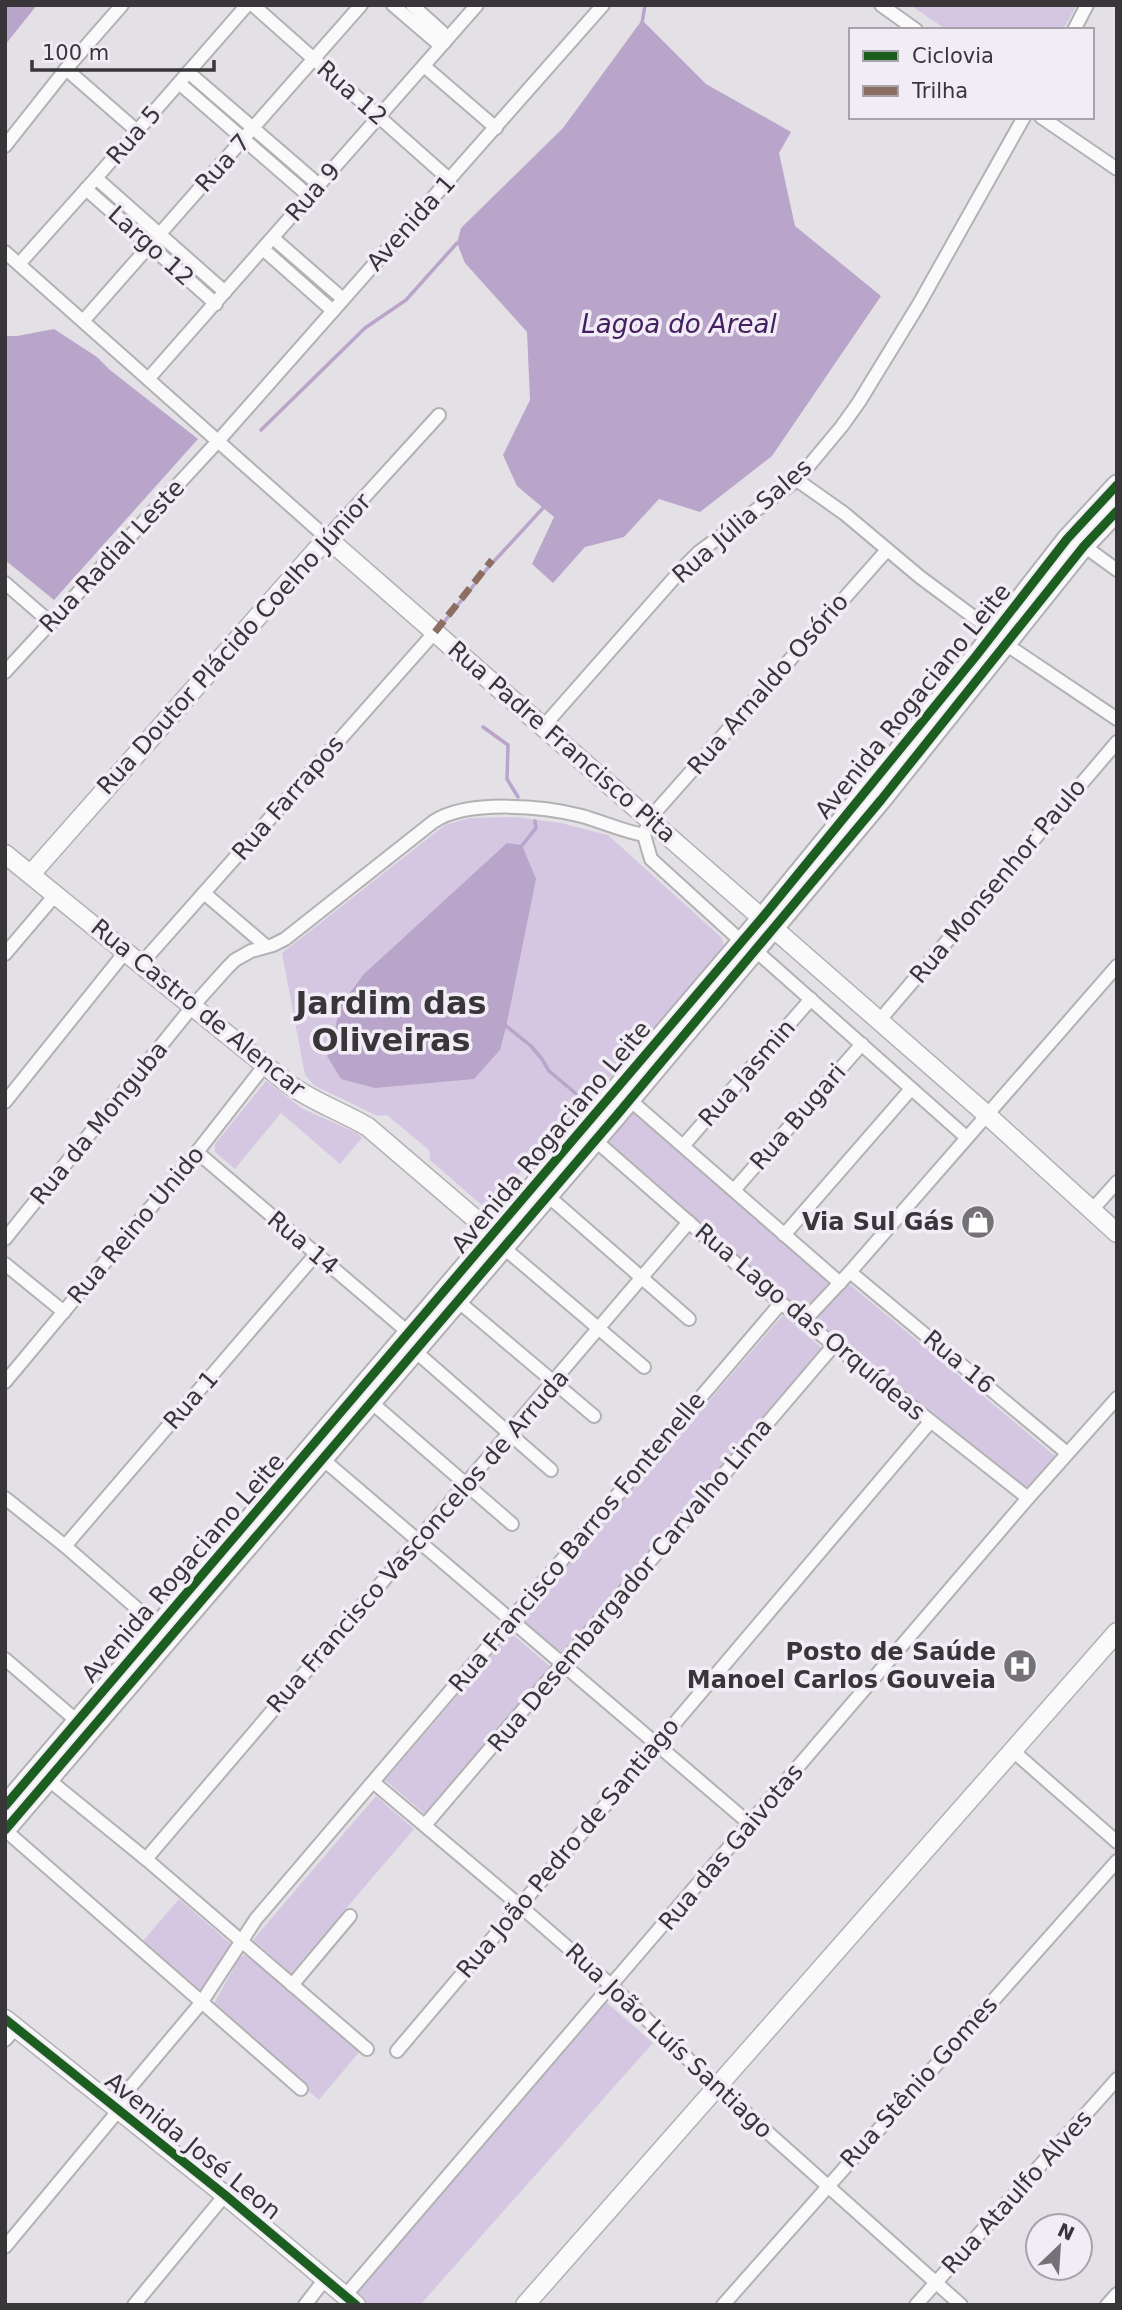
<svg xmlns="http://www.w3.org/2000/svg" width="1122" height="2310" viewBox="0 0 1122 2310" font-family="'DejaVu Sans',sans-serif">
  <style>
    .green { fill: #d5c7e2 }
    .water { fill: #b9a4ca }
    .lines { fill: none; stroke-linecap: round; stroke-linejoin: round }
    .stream { stroke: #b9a4ca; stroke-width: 3.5 }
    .street-casing { stroke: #b2b1b4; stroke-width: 16 }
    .secondary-casing { stroke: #b2b1b4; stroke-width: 21 }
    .primary-casing { stroke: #b2b1b4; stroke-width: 23 }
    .street { stroke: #fbfafb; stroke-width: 12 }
    .secondary { stroke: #fbfafb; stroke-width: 18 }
    .primary { stroke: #fbfafb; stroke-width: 19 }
    .quiet { stroke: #8d6e63; stroke-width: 7; stroke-dasharray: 14 7; stroke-linecap: butt }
    .cycleway-casing { stroke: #f1ecf5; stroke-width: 13 }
    .cycleway { stroke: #1b5e20; stroke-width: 9 }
    .labels { text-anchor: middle; stroke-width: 7; stroke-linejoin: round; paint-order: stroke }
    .street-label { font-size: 24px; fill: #383639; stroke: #f1ecf5 }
    .poi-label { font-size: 24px; font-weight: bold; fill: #383639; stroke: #f1ecf5; text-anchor: end }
    .water-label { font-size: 26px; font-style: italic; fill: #452060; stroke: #f1ecf5 }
    .district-label { font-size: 32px; font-weight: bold; fill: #383639; stroke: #f1ecf5 }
  </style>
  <rect width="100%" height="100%" fill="#e4e1e6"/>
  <g class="green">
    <path d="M910,5h167l-14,25h-116z"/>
    <path d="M515,817l46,6 47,12 114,103 2,11 -129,145 -50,60 -10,-1 -39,52 -11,3 -55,-48 -1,-10 -42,-35 -9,1 -63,-30 -10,-11 -23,-122 163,-128 25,-7z"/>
    <path d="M266,1081l37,28 54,24 5,5 -22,26 -59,-51 -46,56 -20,-17v-8z"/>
    <path d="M637,1111l192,171c-11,13 -19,28 -37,22l-183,-159v-5l18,-24z"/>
    <path d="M847,1282l208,174 -29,34 -211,-170z"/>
    <path d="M783,1315l41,35 -263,305 -41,-35z"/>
    <path d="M511,1633l41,35 -126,147 -41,-35z"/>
    <path d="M376,1796l38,33 -123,144 -38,-33z"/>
    <path d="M179,1899l51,44v6l-28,42 -7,-1 -53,-48z"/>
    <path d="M247,1954l114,96 -42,50 -107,-93 28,-50z"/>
    <path d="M606,2002l47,41 -233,262h-54l-15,-12z"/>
  </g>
  <g class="water">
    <path d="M5,5h32l-32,40z"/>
    <path d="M642,20l64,64 85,48 -12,21 16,73 86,70 -109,160 -72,56 -41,-13 -35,38 -39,10 -32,36 -21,-19 22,-47 -37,-31 -14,-31 27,-55 -3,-68 -62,-69 -8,-20 4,-15 102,-100z"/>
    <path d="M54,329l43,28 13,13 88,69 -144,161 -49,-40v-224h12z"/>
    <path d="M507,843l15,2 14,34 -30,148 -6,23 -26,29 -99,9 -34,-9 -14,-23 7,-18 5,-31 25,-33z"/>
  </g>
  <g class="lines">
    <g class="stream">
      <path d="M642,23l3,-18"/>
      <path d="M261,430l104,-102 41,-28 51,-57h3"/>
      <path d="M444,622l42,-52 57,-62 1,-4"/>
      <path d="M483,727l25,18 -1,34 11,18"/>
      <path d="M520,848l16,-20 -1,-7"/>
      <path d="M505,1025l26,21 11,13 7,12 37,31"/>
    </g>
    <g class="street-casing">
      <g id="street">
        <path d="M253,5l197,175"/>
        <path d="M393,5l42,36 10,1 -3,-10 -30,-27"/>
        <path d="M881,5l35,25"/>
        <path d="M1074,30l13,-25"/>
        <path d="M424,66l72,62"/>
        <path d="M66,69l71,62"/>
        <path d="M188,72l131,113"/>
        <path d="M179,83l130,113"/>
        <path d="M1041,117l76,52"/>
        <path d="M5,146l61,-77 56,-64"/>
        <path d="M96,178l129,114"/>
        <path d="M86,189l130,115"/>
        <path d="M273,238l70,61"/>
        <path d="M263,249l70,62"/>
        <path d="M5,252l322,286 112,-123"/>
        <path d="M19,264l77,-86 151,-173"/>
        <path d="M84,320l277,-315"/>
        <path d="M149,378l328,-373"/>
        <path d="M797,480l48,34 75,63 75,56"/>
        <path d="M1084,546l33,24"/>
        <path d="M5,583l46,40"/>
        <path d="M1007,645l110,74"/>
        <path d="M5,672l214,-232 384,-435"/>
        <path d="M542,728l140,-159 17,-17 98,-72 45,-54 17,-24 60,-98 105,-187"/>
        <path d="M644,835l7,24 91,83"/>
        <path d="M204,893l62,53"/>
        <path d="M755,950l211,187"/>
        <path d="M5,954l51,-60"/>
        <path d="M141,964l294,-332"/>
        <path d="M879,1021l238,-279"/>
        <path d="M630,1100l210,183"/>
        <path d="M5,1102l121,-151"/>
        <path d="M596,1141l185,162 247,195"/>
        <path d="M683,1146l128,-147"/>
        <path d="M197,1152l212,181"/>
        <path d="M734,1190l128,-146"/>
        <path d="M548,1196l141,123"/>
        <path d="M1091,1211l26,-29"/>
        <path d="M784,1235l127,-146"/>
        <path d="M5,1239l187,-232 35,-39 8,-8 16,-9 22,-6 12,-6 148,-117c34,-23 111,-16 149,-6 21,6 40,15 62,19l6,-17 237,-268"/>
        <path d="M504,1248l140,119"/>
        <path d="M5,1264l59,48"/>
        <path d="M850,1272l217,181"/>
        <path d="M459,1302l135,114"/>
        <path d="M804,1321l46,-49 267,-306"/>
        <path d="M415,1351l136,119"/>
        <path d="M5,1382l192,-230 68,-87"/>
        <path d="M371,1402l141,122"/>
        <path d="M319,1456l431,368"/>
        <path d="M5,1498l60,48 98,85"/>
        <path d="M65,1546l251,-292"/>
        <path d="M5,1659l72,62"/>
        <path d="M1013,1751l104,91"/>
        <path d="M49,1780l97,79 221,190"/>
        <path d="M373,1782l146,123 93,81 105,101 244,218"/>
        <path d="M425,1825l409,-480"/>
        <path d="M5,1830l296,259"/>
        <path d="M146,1859l543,-637"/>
        <path d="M292,1985l58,-69"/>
        <path d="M5,2040l11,-12"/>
        <path d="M397,2051l533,-629"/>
        <path d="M5,2247l113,-136 10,-21 73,-87 55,-84 525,-616"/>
        <path d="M345,2296l683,-798 89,-100"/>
        <path d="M134,2305l91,-110"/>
        <path d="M305,2305l20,-26"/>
        <path d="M723,2305l394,-444"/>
        <path d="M916,2305l201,-226"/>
        <path d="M1107,2305l10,-11"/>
      </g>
    </g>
    <g class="secondary-casing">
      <g id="secondary">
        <path d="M5,854l282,229c26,19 54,28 81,44l125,107"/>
        <path d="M31,874l296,-336 659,576 131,119"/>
        <path d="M5,2019l220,176 131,110"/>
        <path d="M525,2305l592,-673"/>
      </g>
    </g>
    <g class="primary-casing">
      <g id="primary">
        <path d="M5,1806l757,-888 214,-262 91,-117 50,-54"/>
        <path d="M5,1830l612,-715 264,-315 203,-254 33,-35"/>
      </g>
    </g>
    <use href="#street" class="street"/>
    <use href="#secondary" class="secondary"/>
    <use href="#primary" class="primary"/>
    <path class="quiet" d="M435,632l57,-72"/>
    <g class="cycleway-casing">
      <g id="cycleway">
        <path d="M5,1806l757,-888 214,-262 91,-117 50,-54"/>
        <path d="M5,1830l612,-715 264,-315 203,-254 33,-35"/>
        <path d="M5,2019l220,176 131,110"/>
      </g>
    </g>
    <use href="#cycleway" class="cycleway"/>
  </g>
  <defs>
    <g id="shop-disc" transform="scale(1.75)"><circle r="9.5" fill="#747276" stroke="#f1ecf5"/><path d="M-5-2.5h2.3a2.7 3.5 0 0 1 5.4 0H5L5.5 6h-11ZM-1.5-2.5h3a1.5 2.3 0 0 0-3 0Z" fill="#fff"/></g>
    <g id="hospital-disc" transform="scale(1.75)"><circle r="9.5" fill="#747276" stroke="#f1ecf5"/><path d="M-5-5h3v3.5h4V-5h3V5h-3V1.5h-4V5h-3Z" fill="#fff"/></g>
  </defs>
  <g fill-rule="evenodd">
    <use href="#shop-disc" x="978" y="1222"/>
    <use href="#hospital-disc" x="1020" y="1666"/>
  </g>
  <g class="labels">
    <g class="street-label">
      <text transform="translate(352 93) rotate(41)" y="8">Rua 12</text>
      <text transform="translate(134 135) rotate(-49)" y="8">Rua 5</text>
      <text transform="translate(223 163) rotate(-48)" y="8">Rua 7</text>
      <text transform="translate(313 192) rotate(-49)" y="8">Rua 9</text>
      <text transform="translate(411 223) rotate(-48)" y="8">Avenida 1</text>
      <text transform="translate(151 246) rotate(42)" y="8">Largo 12</text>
      <text transform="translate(742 521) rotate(-41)" y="8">Rua Júlia Sales</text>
      <text transform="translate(112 556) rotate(-47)" y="8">Rua Radial Leste</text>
      <text transform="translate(234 644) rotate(-48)" y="8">Rua Doutor Plácido Coelho Júnior</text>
      <text transform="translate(768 684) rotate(-49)" y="8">Rua Arnaldo Osório</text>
      <text transform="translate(913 701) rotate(-51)" y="8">Avenida Rogaciano Leite</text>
      <text transform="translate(562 742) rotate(41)" y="8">Rua Padre Francisco Pita</text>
      <text transform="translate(288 798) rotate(-49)" y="8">Rua Farrapos</text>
      <text transform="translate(998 881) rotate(-50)" y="8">Rua Monsenhor Paulo</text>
      <text transform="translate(198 1008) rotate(39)" y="8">Rua Castro de Alencar</text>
      <text transform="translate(747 1073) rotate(-49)" y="8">Rua Jasmin</text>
      <text transform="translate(798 1117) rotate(-49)" y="8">Rua Bugari</text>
      <text transform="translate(99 1123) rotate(-51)" y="8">Rua da Monguba</text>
      <text transform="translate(551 1137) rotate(-50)" y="8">Avenida Rogaciano Leite</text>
      <text transform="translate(136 1225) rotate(-50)" y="8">Rua Reino Unido</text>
      <text transform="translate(303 1243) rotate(40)" y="8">Rua 14</text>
      <text transform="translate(810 1322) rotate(40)" y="8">Rua Lago das Orquídeas</text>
      <text transform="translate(959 1362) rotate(40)" y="8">Rua 16</text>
      <text transform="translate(191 1400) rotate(-49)" y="8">Rua 1</text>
      <text transform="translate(418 1541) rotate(-49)" y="8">Rua Francisco Vasconcelos de Arruda</text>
      <text transform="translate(577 1542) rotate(-50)" y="8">Rua Francisco Barros Fontenelle</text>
      <text transform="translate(183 1568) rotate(-49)" y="8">Avenida Rogaciano Leite</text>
      <text transform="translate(630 1585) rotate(-50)" y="8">Rua Desembargador Carvalho Lima</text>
      <text transform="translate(731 1847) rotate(-50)" y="8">Rua das Gaivotas</text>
      <text transform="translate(568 1848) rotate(-50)" y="8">Rua João Pedro de Santiago</text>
      <text transform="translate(669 2041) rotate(43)" y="8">Rua João Luís Santiago</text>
      <text transform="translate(919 2082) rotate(-48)" y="8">Rua Stênio Gomes</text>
      <text transform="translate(193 2146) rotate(39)" y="8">Avenida José Leon</text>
      <text transform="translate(1017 2192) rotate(-48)" y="8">Rua Ataulfo Alves</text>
    </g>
    <g class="poi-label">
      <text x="954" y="1230">Via Sul Gás</text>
      <text x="996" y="1660">Posto de Saúde<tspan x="996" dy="28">Manoel Carlos Gouveia</tspan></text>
    </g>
    <g class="water-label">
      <text x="679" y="333">Lagoa do Areal</text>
    </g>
    <g class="district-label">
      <text x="391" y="1014">Jardim das<tspan x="391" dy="37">Oliveiras</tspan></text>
    </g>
  </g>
  <rect width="1122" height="2310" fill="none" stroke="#383639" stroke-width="14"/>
  <rect x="849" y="28" width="245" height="91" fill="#f1ecf5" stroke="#a7a3aa" stroke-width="2"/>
  <rect x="863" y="51" width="35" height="10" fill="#1b5e20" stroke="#a7a3aa" stroke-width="2"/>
  <text x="912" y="63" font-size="21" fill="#383639">Ciclovia</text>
  <rect x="863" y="86" width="35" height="10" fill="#8d6e63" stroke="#a7a3aa" stroke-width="2"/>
  <text x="912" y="98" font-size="21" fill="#383639">Trilha</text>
  <g transform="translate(1059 2247) rotate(25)"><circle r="33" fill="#f1ecf5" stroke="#a7a3aa" stroke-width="2"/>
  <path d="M0-5L12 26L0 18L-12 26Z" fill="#747276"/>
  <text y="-10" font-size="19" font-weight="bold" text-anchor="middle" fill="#383639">N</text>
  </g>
  <path d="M32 60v10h182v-10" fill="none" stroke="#383639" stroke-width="3.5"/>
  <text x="42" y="60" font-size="21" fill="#383639" stroke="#f1ecf5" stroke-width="5" paint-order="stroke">100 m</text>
</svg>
